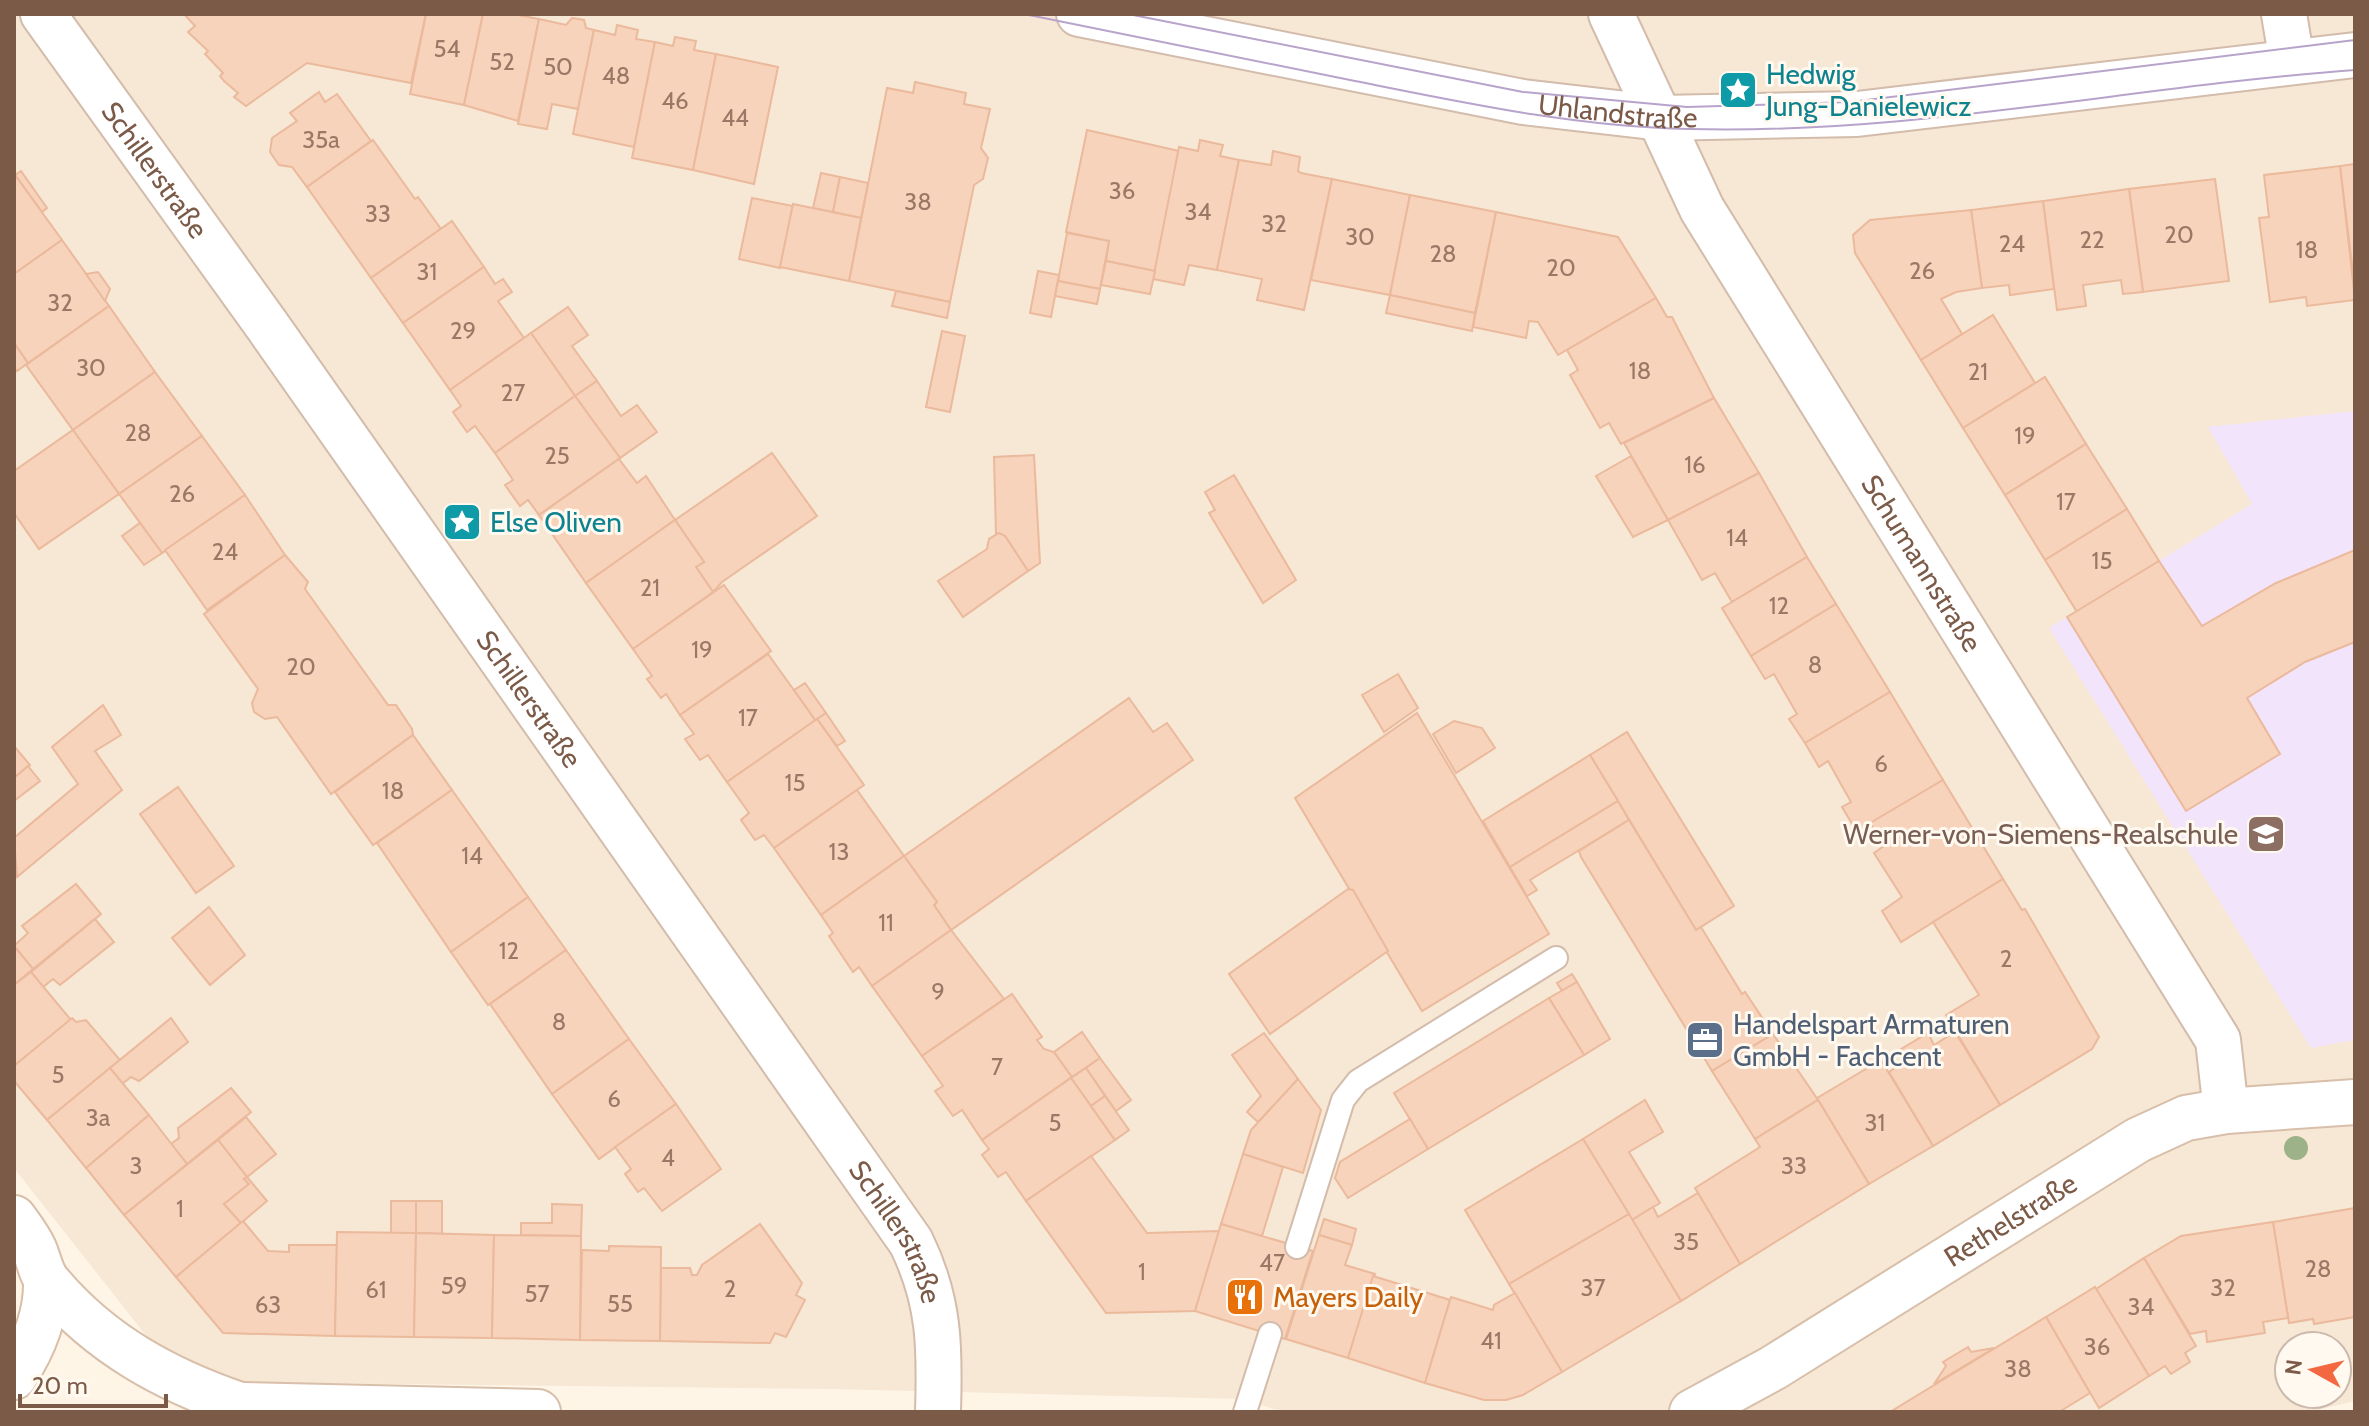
<svg xmlns="http://www.w3.org/2000/svg" width="2369" height="1426" viewBox="0 0 2369 1426" font-family="Cabin,sans-serif">
  <style>
    .residential { fill: #f7e7d5; fill-rule: evenodd }
    .education { fill: #f2e4fb }
    .building { fill: #f7d3bc; stroke: #ebb99b; stroke-width: 2 }
    .lines { fill: none; stroke-linecap: round; stroke-linejoin: round }
    .lane-casing { stroke: #d3bcab; stroke-width: 26 }
    .street-casing { stroke: #d3bcab; stroke-width: 48 }
    .secondary-casing { stroke: #d8bfaa; stroke-width: 48 }
    .lane { stroke: #fff; stroke-width: 22 }
    .street { stroke: #fff; stroke-width: 44 }
    .secondary { stroke: #fff; stroke-width: 44 }
    .tram { stroke: #b8a3cb; stroke-width: 2 }
    .tree { fill: #9eb289 }
    .labels { text-anchor: middle; stroke-width: 6; stroke-linejoin: round; paint-order: stroke }
    .number-label { font-size: 24px; fill: #9b7865 }
    .culture-label { font-size: 28px; fill: #0d838f; stroke: #fff9f0; text-anchor: start }
    .street-label { font-size: 28px; fill: #7c5a48; stroke: #fff9f0 }
    .education-label { font-size: 28px; fill: #785e54; stroke: #fff9f0; text-anchor: end }
    .service-label { font-size: 28px; fill: #4e5e75; stroke: #fff9f0; text-anchor: start }
    .food-label { font-size: 28px; fill: #c56008; stroke: #fff9f0; text-anchor: start }
  </style>
  <rect width="100%" height="100%" fill="#fef5e7"/>
  <path class="residential" d="M14,14h2341v1387l-46,11h-1026l-40,-13 -412,-10 -612,-7 -71,-44 -134,-170zM2289,1346h48v48h-48z"/>
  <path class="education" d="M2355,411v629l-44,8 -262,-420 203,-124 -44,-77z"/>
  <g class="building">
    <path d="M184,14h242l-15,69 -104,-20 -61,43 -12,-9 4,-4 -14,-12 -4,-5 3,-3 -18,-19 3,-3 -20,-19 7,-6z"/>
    <path d="M426,14h57l-19,91 -54,-11z"/>
    <path d="M483,14h30l26,5 -21,102 -54,-16z"/>
    <path d="M572,18l12,2 2,8 8,2 -16,79 -26,-5 -5,25 -29,-5 21,-105 27,6z"/>
    <path d="M617,25l21,5 -2,9 19,3 -21,105 -61,-13 21,-104 21,5z"/>
    <path d="M675,37l21,4 -2,9 22,4 -23,116 -61,-12 23,-116 18,4z"/>
    <path d="M716,54l62,13 -24,117 -61,-14z"/>
    <path d="M915,82l51,11 -2,11 26,5 -9,39 7,10 -5,21 -9,6 -24,117 -101,-21 38,-193 26,5z"/>
    <path d="M319,92l6,10 12,-8 34,47 -64,46 -15,-20 -13,-2 -9,-13 2,-14 25,-17 -7,-8z"/>
    <path d="M1087,130l92,21 -24,120 -49,-10 3,-20 -43,-9z"/>
    <path d="M373,140l42,59 3,-2 23,32 -70,49 -64,-91z"/>
    <path d="M1200,140l23,5 -3,11 19,4 -22,110 -28,-5 -5,20 -31,-6 26,-132 19,4z"/>
    <path d="M1273,151l27,6 -2,14 3,2 31,6 -28,131 -47,-10 5,-21 -45,-9 22,-110 32,5z"/>
    <path d="M2355,164v117h-1l-14,-115z"/>
    <path d="M2340,166l15,134 -48,6 -1,-9 -36,5 -11,-84 10,-1 -5,-42z"/>
    <path d="M21,171l26,37 -5,4 -27,-37z"/>
    <path d="M821,173l19,4 -7,35 -20,-4z"/>
    <path d="M15,175l47,65 -48,34v-98z"/>
    <path d="M840,177l28,6 -7,35 -28,-6z"/>
    <path d="M1332,179l78,16 -20,100 -79,-15z"/>
    <path d="M2215,179l14,102 -86,11 -14,-103z"/>
    <path d="M2129,189l14,103 -20,2 -2,-14 -38,5 3,21 -29,4 -14,-109z"/>
    <path d="M1410,195l86,17 -21,101 -85,-18z"/>
    <path d="M752,198l41,8 -13,62 -41,-9z"/>
    <path d="M2043,201l11,88 -44,6 -1,-10 -27,3 -11,-78z"/>
    <path d="M793,204l68,14 -12,63 -69,-14z"/>
    <path d="M1971,210l11,78 -26,4 -15,7 21,35 -41,26 -66,-107 -2,-18 17,-15z"/>
    <path d="M1496,212l122,25 38,61 -98,57 -20,-33 -9,-1 -3,17 -53,-11z"/>
    <path d="M452,221l32,46 -81,56 -32,-45z"/>
    <path d="M1067,233l42,8 -9,48 -42,-8z"/>
    <path d="M62,240l47,66 -81,57 -14,-20v-69z"/>
    <path d="M1106,261l49,10 -5,23 -49,-9z"/>
    <path d="M484,267l11,17 8,-5 9,13 -14,9 26,37 -74,52 -47,-67z"/>
    <path d="M1038,271l21,4 -8,42 -21,-4z"/>
    <path d="M98,272l12,17 -5,12 -19,-27z"/>
    <path d="M1058,281l42,8 -3,15 -42,-8z"/>
    <path d="M896,291l54,11 -3,16 -55,-12z"/>
    <path d="M1390,295l85,18 -3,18 -86,-18z"/>
    <path d="M1656,298l11,19h5l42,81 -93,46 -12,-21 -9,5 -30,-53 8,-5 -11,-20z"/>
    <path d="M109,306l46,66 -82,58 -47,-65z"/>
    <path d="M568,307l20,28 -16,11 25,35 -22,15 -44,-63z"/>
    <path d="M1993,315l42,68 -72,45 -42,-68z"/>
    <path d="M942,331l23,5 -15,76 -24,-5z"/>
    <path d="M531,333l44,63 -80,57 -20,-27 -8,6 -14,-20 8,-6 -11,-16z"/>
    <path d="M14,343l14,20 -11,8 -3,-4z"/>
    <path d="M155,372l47,64 -83,58 -46,-64z"/>
    <path d="M2045,377l41,67 -81,51 -42,-67z"/>
    <path d="M597,381l24,35 16,-11 20,27 -37,26 -45,-62z"/>
    <path d="M575,396l45,62 -81,57 -11,-15 -8,6 -15,-21 8,-5 -18,-27z"/>
    <path d="M1714,398l45,75 -91,47 -44,-77z"/>
    <path d="M73,430l46,64 -80,55 -25,-36v-42z"/>
    <path d="M202,436l43,59 -83,58 -43,-59z"/>
    <path d="M2086,444l41,65 -82,51 -40,-65z"/>
    <path d="M772,453l45,63 -95,66 -9,10 -17,-25 8,-5 -29,-42z"/>
    <path d="M1034,455l6,108 -12,8 -23,-35 -9,-2 -2,-77z"/>
    <path d="M1631,456l37,64 -35,17 -37,-61z"/>
    <path d="M619,459l18,24 9,-7 29,44 -89,63 -47,-68z"/>
    <path d="M1759,473l48,84 -75,45 -17,-29 -13,7 -34,-60z"/>
    <path d="M1234,475l62,105 -33,23 -54,-90 6,-3 -10,-18z"/>
    <path d="M245,495l40,60 -78,55 -42,-60z"/>
    <path d="M2127,509l32,52 -82,51 -32,-52z"/>
    <path d="M675,520l29,42 -8,5 17,25 -80,57 -47,-66z"/>
    <path d="M140,523l22,30 -18,12 -22,-29z"/>
    <path d="M999,533l6,3 23,35 -65,46 -25,-36 49,-32 2,-10z"/>
    <path d="M2355,550v92l-50,20 -58,36 33,56 -94,57 -119,-194 92,-56 43,65 74,-43z"/>
    <path d="M285,555l23,27 -3,7 83,116h8l16,24 1,6 -82,59 -54,-77 -12,2 -11,-7 -2,-9 6,-14 -54,-75z"/>
    <path d="M1807,557l29,47 -85,52 -29,-48z"/>
    <path d="M724,585l47,66 -91,64 -14,-21 -5,4 -14,-19 5,-3 -19,-27z"/>
    <path d="M1836,604l54,88 -85,51 -16,-24 8,-5 -23,-40 -9,5 -14,-23z"/>
    <path d="M768,654l48,67 -89,61 -19,-27 -8,5 -15,-21 9,-5 -14,-19z"/>
    <path d="M1398,674l20,34 -34,24 -22,-37z"/>
    <path d="M805,683l21,30 -10,8 -22,-31z"/>
    <path d="M1890,692l53,88 -86,52 -15,-25 9,-5 -23,-41 -9,6 -14,-24z"/>
    <path d="M1129,698l24,34 14,-9 26,37 -242,170 -17,-25 3,-3 -33,-46z"/>
    <path d="M103,705l18,30 -26,16 27,39 -105,87 -3,-39 64,-54 -26,-37z"/>
    <path d="M826,713l19,28 -8,5 -20,-27z"/>
    <path d="M1417,713l132,221 -127,77 -127,-213z"/>
    <path d="M817,719l47,66 -90,63 -10,-13 -9,5 -14,-20 8,-7 -22,-31z"/>
    <path d="M1454,721l28,7 13,20 -39,25 -23,-39z"/>
    <path d="M1627,732l107,174 -38,24 -106,-175z"/>
    <path d="M413,735l39,55 -79,55 -38,-53z"/>
    <path d="M14,746l16,19 -16,13z"/>
    <path d="M1590,755l28,46 -108,66 -27,-46z"/>
    <path d="M28,766l12,15 -26,20v-23z"/>
    <path d="M1943,780l60,99 -102,63 -19,-31 20,-14 -28,-44 10,-7 -14,-23z"/>
    <path d="M178,787l56,79 -38,27 -56,-79z"/>
    <path d="M452,790l76,107 -77,55 -74,-109z"/>
    <path d="M857,790l47,66 -83,59 -47,-67z"/>
    <path d="M1618,801l11,19 -99,60 7,10 -10,6 -17,-29z"/>
    <path d="M1629,820l67,110 5,-3 41,67 3,-2 28,42 -61,37 -131,-214 -2,-6z"/>
    <path d="M904,856l33,46 -3,3 17,25 -79,56 -13,-19 -6,5 -24,-36 4,-3 -12,-18z"/>
    <path d="M2003,879l19,31 3,-1 74,128 -7,12 -92,56 -54,-90 33,-20 -46,-73z"/>
    <path d="M76,884l25,30 -68,55 -19,-23 14,-13 -6,-7z"/>
    <path d="M1348,889l5,1 35,61 -118,83 -41,-60z"/>
    <path d="M528,897l38,53 -78,55 -37,-53z"/>
    <path d="M209,907l36,48 -35,30 -38,-47z"/>
    <path d="M95,919l19,23 -54,43 -7,-6 -10,8 -12,-15z"/>
    <path d="M951,930l53,69 -82,57 -50,-70z"/>
    <path d="M14,946l19,23 -19,16z"/>
    <path d="M566,950l63,89 -77,55 -62,-90z"/>
    <path d="M31,972l40,48 -57,46v-81z"/>
    <path d="M1572,974l5,8 -15,9 -5,-8z"/>
    <path d="M1577,982l33,57 -26,16 -35,-57z"/>
    <path d="M1012,994l30,43 -5,3 7,9 10,3 18,25 -90,63 -20,-30 -9,6 -18,-25 8,-5 -21,-30z"/>
    <path d="M1549,998l35,57 -156,94 -34,-56z"/>
    <path d="M72,1018l4,4 10,-2 34,40 -73,60 -33,-39v-15z"/>
    <path d="M171,1018l17,24 -49,39 -8,-4 -9,7 -12,-16z"/>
    <path d="M1082,1032l18,26 -28,19 -18,-25z"/>
    <path d="M1955,1032l45,73 -67,41 -44,-74 18,-12 -6,-11 27,-16 6,12z"/>
    <path d="M1264,1033l34,46 -40,43 -11,-10 14,-16 -29,-41z"/>
    <path d="M1773,1034l45,66 -63,39 -43,-68z"/>
    <path d="M629,1039l47,65 -77,55 -47,-65z"/>
    <path d="M1100,1058l31,42 -15,11 -30,-43z"/>
    <path d="M1881,1060l52,86 -64,38 -52,-86z"/>
    <path d="M110,1068l39,47 -63,53 -39,-48z"/>
    <path d="M1086,1068l19,28 -14,10 -20,-28z"/>
    <path d="M1071,1078l44,62 -89,61 -20,-29 -8,5 -16,-22 7,-6 -7,-9z"/>
    <path d="M1298,1079l23,31 -18,63 -60,-19 8,-24z"/>
    <path d="M231,1088l20,24 -64,52 -16,-20 8,-6 -1,-10z"/>
    <path d="M1105,1096l24,34 -14,10 -24,-34z"/>
    <path d="M1645,1100l18,32 -34,20 31,51 -28,17 -49,-81z"/>
    <path d="M1818,1100l51,84 -129,80 -45,-76 65,-41 -5,-8z"/>
    <path d="M676,1104l45,65 -59,42 -18,-23 -6,4 -13,-18 6,-5 -16,-22z"/>
    <path d="M149,1115l38,49 -63,51 -38,-47z"/>
    <path d="M246,1117l30,37 -29,23 -29,-37z"/>
    <path d="M1410,1119l18,30 -80,49 -13,-20 5,-16z"/>
    <path d="M1583,1139l46,75 -120,70 -44,-74z"/>
    <path d="M218,1140l29,37 -3,2 5,5 -25,20 17,19 -65,54 -52,-62z"/>
    <path d="M1243,1154l40,13 -21,69 -41,-12z"/>
    <path d="M1091,1156l56,77 73,-2 -25,80 -89,2 -80,-112z"/>
    <path d="M247,1177l20,24 -26,22 -17,-19 25,-20 -5,-5z"/>
    <path d="M1698,1193l42,71 -59,37 -49,-81 21,-13 5,10z"/>
    <rect x="391" y="1201" width="25" height="32"/>
    <path d="M416,1201h26v33l-26,-1z"/>
    <path d="M552,1204l30,1 -1,31 -60,-1v-12h31z"/>
    <path d="M2355,1208v109l-41,7 -1,-5 -24,4 -16,-101z"/>
    <path d="M1629,1214l52,87 -119,71 -53,-88z"/>
    <path d="M1324,1219l32,10 -4,16 -33,-10z"/>
    <path d="M243,1221l25,30 21,1v-7h48l-2,91 -112,-3 -47,-56z"/>
    <path d="M2273,1222l15,96 -25,4 2,11 -58,9 -1,-11 -16,3 -46,-76 37,-22z"/>
    <path d="M760,1224l42,59 -6,12 9,5 -19,37 -11,-4 -5,10 -110,-2 1,-73h29l2,7h5l5,-10z"/>
    <path d="M1221,1224l92,27 -28,88 -90,-28z"/>
    <path d="M337,1232l79,1 -2,104 -79,-1z"/>
    <path d="M416,1233l78,2 -2,103 -78,-1z"/>
    <path d="M494,1235l87,1 -1,104 -88,-2z"/>
    <path d="M1319,1235l33,10 -7,20 30,9 -27,84 -62,-19z"/>
    <path d="M609,1246l52,1 -1,94 -80,-1 2,-90 27,1z"/>
    <path d="M2144,1258l52,88 -11,7 5,9 -19,12 -6,-8 -16,10 -53,-87z"/>
    <path d="M1373,1276l77,24 -25,83 -77,-25z"/>
    <path d="M2095,1287l54,89 -50,32 -53,-91z"/>
    <path d="M1515,1293l47,79 -39,23 -17,5h-22l-59,-17 26,-86 42,13 1,-5z"/>
    <path d="M2046,1317l44,76 -31,19h-169z"/>
    <path d="M1968,1347l3,5 23,-4 -60,36 12,-18 -3,-4z"/>
  </g>
  <g class="lines">
    <g class="lane-casing">
      <g id="lane">
        <path d="M1297,1247l46,-147 15,-19 198,-123"/>
        <path d="M1245,1412l25,-78"/>
      </g>
    </g>
    <g class="street-casing">
      <g id="street">
        <path id="s1" d="M43,14l223,310 645,918c29,59 29,106 27,170"/>
        <path id="s2" d="M1079,14l444,88 138,16 196,-4 498,-59"/>
        <path id="s3" d="M1611,14l91,195 516,831 8,71"/>
        <path d="M2284,14l8,48"/>
      </g>
    </g>
    <g class="secondary-casing">
      <g id="secondary">
        <path d="M14,1218c7,10 15,20 20,31 5,11 7,25 15,34 51,61 117,97 191,122"/>
        <path d="M14,1377c19,-29 33,-61 32,-96"/>
        <path d="M212,1412l28,-7 298,7"/>
        <path id="s4" d="M1692,1412l81,-44 365,-228 48,-22 40,-7 129,-9"/>
      </g>
    </g>
    <use href="#lane" class="lane"/>
    <use href="#street" class="street"/>
    <use href="#secondary" class="secondary"/>
    <g class="tram">
      <path d="M1024,14c111,22 221,45 331,67 110,22 222,46 334,48 223,6 445,-43 666,-59"/>
      <path d="M1128,14l395,78 164,15 163,-5 505,-62"/>
    </g>
  </g>
  <circle class="tree" cx="2296" cy="1148" r="12"/>
  <defs>
    <g id="sight-square" transform="scale(2)"><rect x="-9" y="-9" width="18" height="18" rx="4" fill="#0f9aa8" stroke="#fff9f0"/><path d="M0-6L1.8-2.2L6-1.7L2.9 1.2L3.7 5.4L0 3.3L-3.7 5.4L-2.9 1.2L-6-1.7L-1.8-2.2Z" fill="#fff"/></g>
    <g id="school-square" transform="scale(2)"><rect x="-9" y="-9" width="18" height="18" rx="4" fill="#8d6e63" stroke="#fff9f0"/><path d="M0-5L7-2L0 1L-7-2ZM-4 1L0 2.5L4 1V4Q0 6-4 4Z" fill="#fff"/></g>
    <g id="office-square" transform="scale(2)"><rect x="-9" y="-9" width="18" height="18" rx="4" fill="#5c6f8a" stroke="#fff9f0"/><path d="M-6-3h4V-5.5h4V-3h4V5H-6ZM-1-4.5V-3h2v-1.5ZM-6 0V1H6V0Z" fill="#fff"/></g>
    <g id="restaurant-square" transform="scale(2)"><rect x="-9" y="-9" width="18" height="18" rx="4" fill="#e8710a" stroke="#fff9f0"/><path d="M-5-6h1v4h1v-4h1v4h1v-4h1v5L-1.5 .5V6h-2V.5L-5-1ZM5-6V6H3V1.5H1.5Q1.5-4 5-6Z" fill="#fff"/></g>
  </defs>
  <g fill-rule="evenodd">
    <use href="#sight-square" x="1738" y="90"/>
    <use href="#sight-square" x="462" y="522"/>
    <use href="#school-square" x="2266" y="834"/>
    <use href="#office-square" x="1705" y="1040"/>
    <use href="#restaurant-square" x="1245" y="1297"/>
  </g>
  <g class="labels">
    <g class="number-label">
      <text x="447" y="57">54</text>
      <text x="502" y="70">52</text>
      <text x="558" y="75">50</text>
      <text x="616" y="84">48</text>
      <text x="675" y="109">46</text>
      <text x="735" y="126">44</text>
      <text x="321" y="148">35a</text>
      <text x="1122" y="199">36</text>
      <text x="918" y="210">38</text>
      <text x="1198" y="220">34</text>
      <text x="378" y="222">33</text>
      <text x="1274" y="232">32</text>
      <text x="2179" y="243">20</text>
      <text x="1360" y="245">30</text>
      <text x="2092" y="248">22</text>
      <text x="2012" y="252">24</text>
      <text x="2307" y="258">18</text>
      <text x="1443" y="262">28</text>
      <text x="1561" y="276">20</text>
      <text x="1922" y="279">26</text>
      <text x="427" y="280">31</text>
      <text x="60" y="311">32</text>
      <text x="463" y="339">29</text>
      <text x="91" y="376">30</text>
      <text x="1640" y="379">18</text>
      <text x="1978" y="380">21</text>
      <text x="513" y="401">27</text>
      <text x="138" y="441">28</text>
      <text x="2025" y="444">19</text>
      <text x="557" y="464">25</text>
      <text x="1695" y="473">16</text>
      <text x="182" y="502">26</text>
      <text x="2066" y="510">17</text>
      <text x="1737" y="546">14</text>
      <text x="225" y="560">24</text>
      <text x="2102" y="569">15</text>
      <text x="650" y="596">21</text>
      <text x="1779" y="614">12</text>
      <text x="702" y="658">19</text>
      <text x="1815" y="673">8</text>
      <text x="301" y="675">20</text>
      <text x="748" y="726">17</text>
      <text x="1881" y="772">6</text>
      <text x="795" y="791">15</text>
      <text x="393" y="799">18</text>
      <text x="839" y="860">13</text>
      <text x="472" y="864">14</text>
      <text x="886" y="931">11</text>
      <text x="509" y="959">12</text>
      <text x="2006" y="967">2</text>
      <text x="938" y="1000">9</text>
      <text x="559" y="1030">8</text>
      <text x="997" y="1075">7</text>
      <text x="58" y="1083">5</text>
      <text x="614" y="1107">6</text>
      <text x="98" y="1126">3a</text>
      <text x="1055" y="1131">5</text>
      <text x="1875" y="1131">31</text>
      <text x="668" y="1166">4</text>
      <text x="136" y="1174">3</text>
      <text x="1794" y="1174">33</text>
      <text x="180" y="1217">1</text>
      <text x="1686" y="1250">35</text>
      <text x="1272" y="1271">47</text>
      <text x="2318" y="1277">28</text>
      <text x="1142" y="1280">1</text>
      <text x="454" y="1294">59</text>
      <text x="1593" y="1296">37</text>
      <text x="2223" y="1296">32</text>
      <text x="730" y="1297">2</text>
      <text x="376" y="1298">61</text>
      <text x="537" y="1302">57</text>
      <text x="620" y="1312">55</text>
      <text x="268" y="1313">63</text>
      <text x="2141" y="1315">34</text>
      <text x="1491" y="1349">41</text>
      <text x="2097" y="1355">36</text>
      <text x="2018" y="1377">38</text>
    </g>
    <g class="culture-label">
      <text x="1766" y="84">Hedwig<tspan x="1766" dy="32">Jung-Danielewicz</tspan></text>
      <text x="490" y="532">Else Oliven</text>
    </g>
    <g class="street-label">
      <text dy="10" stroke="none"><textPath href="#s2" startOffset="548">Uhlandstraße</textPath></text>
      <text dy="10" stroke="none"><textPath href="#s1" startOffset="192">Schillerstraße</textPath></text>
      <text dy="10" stroke="none"><textPath href="#s3" startOffset="632">Schumannstraße</textPath></text>
      <text dy="10" stroke="none"><textPath href="#s1" startOffset="840">Schillerstraße</textPath></text>
      <text dy="10" stroke="none"><textPath href="#s4" startOffset="372">Rethelstraße</textPath></text>
      <text dy="10" stroke="none"><textPath href="#s1" startOffset="1488">Schillerstraße</textPath></text>
    </g>
    <g class="education-label">
      <text x="2238" y="844">Werner-von-Siemens-Realschule</text>
    </g>
    <g class="service-label">
      <text x="1733" y="1034">Handelspart Armaturen<tspan x="1733" dy="32">GmbH - Fachcent</tspan></text>
    </g>
    <g class="food-label">
      <text x="1273" y="1307">Mayers Daily</text>
    </g>
  </g>
  <rect width="2369" height="1426" fill="none" stroke="#7c5a48" stroke-width="32"/>
  <g transform="translate(2313 1370) rotate(278)"><circle r="38" fill="#fff9f0" stroke="#cbb9ad" stroke-width="2"/>
  <path d="M0-6L14 30L0 20L-14 30Z" fill="#f46841"/>
  <text y="-12" font-size="22" font-weight="bold" text-anchor="middle" fill="#7c5a48">N</text>
  </g>
  <path d="M20 1394v12h146v-12" fill="none" stroke="#7c5a48" stroke-width="4"/>
  <text x="32" y="1394" font-size="24" fill="#7c5a48" stroke="#fff9f0" stroke-width="6" paint-order="stroke">20 m</text>
</svg>
